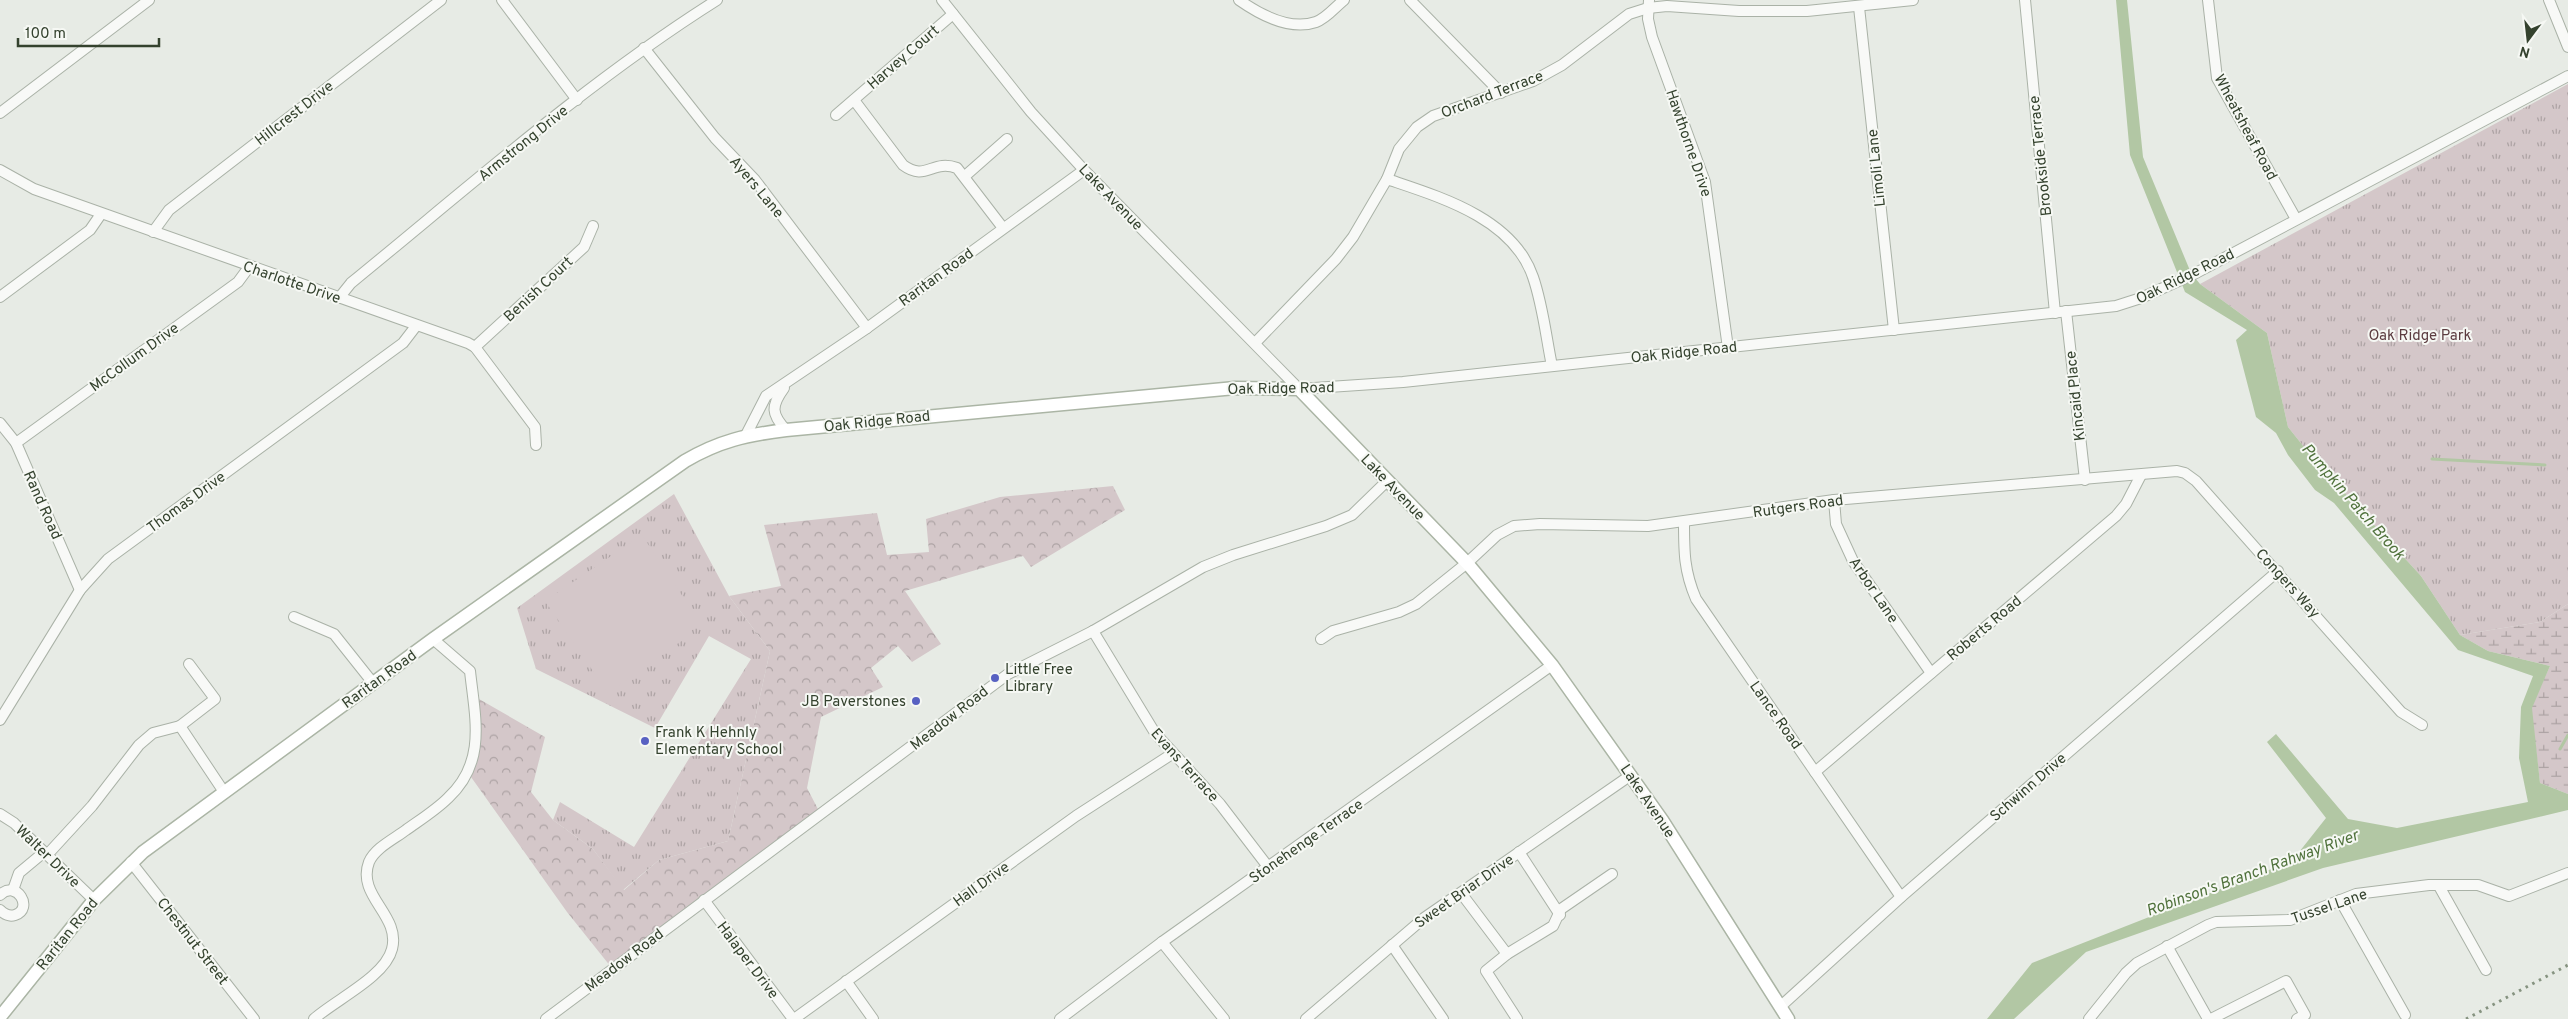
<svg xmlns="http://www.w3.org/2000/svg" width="2568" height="1019" viewBox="0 0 2568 1019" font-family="Overpass,sans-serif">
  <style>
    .forest { fill: url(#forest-crowns) }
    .wetland { fill: url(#wetland-marsh) }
    .park { fill: url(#park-tufts) }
    .pitch { fill: #d4c7c9 }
    .water { fill: #b2c7a4 }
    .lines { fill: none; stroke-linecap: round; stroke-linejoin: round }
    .stream { stroke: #b2c7a4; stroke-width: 3 }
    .minor-casing { stroke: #aab2a7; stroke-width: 12 }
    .major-casing { stroke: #abb5a5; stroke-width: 15 }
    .minor { stroke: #f8f9f7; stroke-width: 10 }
    .major { stroke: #fff; stroke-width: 12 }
    .rail { stroke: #869380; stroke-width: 3; stroke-dasharray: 2.5 5; stroke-linecap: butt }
    .poi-dot { fill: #5861c2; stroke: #f6f8f4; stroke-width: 2 }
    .labels { text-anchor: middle; stroke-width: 4; stroke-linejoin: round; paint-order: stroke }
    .street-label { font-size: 15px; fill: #34422e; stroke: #f6f8f4 }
    .park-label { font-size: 15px; fill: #5c3c40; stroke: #f6f8f4 }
    .poi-label { font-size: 15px; fill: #34422e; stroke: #f6f8f4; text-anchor: start }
    .water-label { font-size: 16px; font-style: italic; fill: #50723c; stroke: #f6f8f4 }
  </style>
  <defs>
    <pattern id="forest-crowns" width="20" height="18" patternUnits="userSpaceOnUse" patternTransform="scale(1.25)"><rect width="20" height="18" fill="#d4c7c9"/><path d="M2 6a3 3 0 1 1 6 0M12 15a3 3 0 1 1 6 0" fill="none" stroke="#ada3a4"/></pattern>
    <pattern id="wetland-marsh" width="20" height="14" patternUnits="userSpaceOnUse" patternTransform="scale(1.25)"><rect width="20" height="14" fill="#d4c7c9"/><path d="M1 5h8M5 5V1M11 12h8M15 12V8" fill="none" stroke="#ada3a4"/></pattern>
    <pattern id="park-tufts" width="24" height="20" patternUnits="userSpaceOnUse" patternTransform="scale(1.25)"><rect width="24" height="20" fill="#d4c7c9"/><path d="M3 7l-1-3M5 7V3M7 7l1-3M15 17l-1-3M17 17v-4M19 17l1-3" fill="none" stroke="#ada3a4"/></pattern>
  </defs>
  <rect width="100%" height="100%" fill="#e7ebe5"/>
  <path class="forest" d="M1113,486l12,24 -94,57 -8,-11 -118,35 36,53 -29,18 -14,-16 -27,22 12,19 -62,30 -14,71 13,25 -209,154 -44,-55 -96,-135 1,-82 73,42 -14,55 22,28 40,29 31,41 35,-30 69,-19 42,-190 -41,-55 52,-10 -17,-61 113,-12 10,42 42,-3 -3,-33 74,-22z"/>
  <path class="wetland" d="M2568,604v190l-28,-11 -9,-75 19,-42 -62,-15 -28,-16 80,-13z"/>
  <g class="park">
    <path d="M2568,84v520l-28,18 -80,13 -39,-59 -109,-119 -24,-30 -21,-94 -67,-49z"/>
    <path d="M674,494l55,102 41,55 -42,190 -69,19 -36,30 -30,-41 -40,-29 7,-18 74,45 117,-188 -42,-23 -54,92 -119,-59 -19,-61z"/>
  </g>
  <path class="pitch" d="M642,535l51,77v13l-6,12 -79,56 -63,-92z"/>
  <path class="water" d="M2116,0h11l16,157 48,116 9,11 67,49 21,94 24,30 109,119 39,59 28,16 62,15 -18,42 8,75 28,11v16l-245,58 -237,84 -72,67h-27l45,-56 260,-102 34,-43 -59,-76 9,-8 72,85 49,9 131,-26 -9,-44 2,-51 12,-31 -75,-26 -124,-147 -19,-13 -27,-35 -12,-22 -20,-16 -20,-77 11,-10 -62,-38 -55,-137z"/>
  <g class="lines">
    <g class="stream">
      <path d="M2432,459l113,6"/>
      <path d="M2560,749l8,-14"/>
    </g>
    <g class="minor-casing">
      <g id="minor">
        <path d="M502,0l75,100"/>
        <path d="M942,0l89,112 53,58 215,219 104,-7 713,-76 25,-8 53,-24 374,-198"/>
        <path d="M1239,0c20,14 51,31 77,22 11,-4 19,-15 28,-22"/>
        <path d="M1410,0l91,93"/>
        <path d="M1649,0l-1,19 4,18 53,145 23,166"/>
        <path d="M2025,0l30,313"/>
        <path d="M2208,0l9,78 79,141"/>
        <path d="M2549,0l19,47"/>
        <path d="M1859,7l35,323"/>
        <path d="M644,48l71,90 40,42 112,148"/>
        <path d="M854,100l49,65c23,17 29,-6 54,3l46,60"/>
        <path d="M0,113l149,-113"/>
        <path d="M836,115l117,-101"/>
        <path d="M0,170l34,19 434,154 7,4 60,80 1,18"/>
        <path d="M965,176l42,-37"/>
        <path d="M1387,179c53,18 126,39 146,98 10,29 13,60 19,89"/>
        <path d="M153,232l16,-22 272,-210"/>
        <path d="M0,297l90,-67 11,-16"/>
        <path d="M339,298l12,-15c119,-97 236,-201 366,-283"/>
        <path d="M2066,311l19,169"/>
        <path d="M1255,343l81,-84 17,-22 34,-58 12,-30 18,-22 16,-11 100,-35 29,-16 67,-51 19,-6 19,-2 72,5h68l106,-11"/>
        <path d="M475,347l109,-100 9,-21"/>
        <path d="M784,388c-13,18 -13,26 2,42"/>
        <path d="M0,423l16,20 64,147"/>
        <path d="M746,435l20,-39 101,-68 217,-158"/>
        <path d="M16,443l222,-161 11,-15"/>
        <path d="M1834,500l2,24 17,37 78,112"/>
        <path d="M1684,522c0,30 0,49 12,77l205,298"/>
        <path d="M294,617l40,17 39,49"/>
        <path d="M1093,631l62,102 65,71 49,64"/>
        <path d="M1321,639l12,-8 66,-19 17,-8 51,-41 30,-28 17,-9 26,-2 108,2 186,-26 343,-29 8,2 11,8 205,231 21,13"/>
        <path d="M0,720l80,-130 28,-31 295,-216 13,-17"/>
        <path d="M180,726l35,-27 -26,-35"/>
        <path d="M1815,772l301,-256 10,-12 15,-29"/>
        <path d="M0,814l14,9 80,77"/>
        <path d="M1519,852l41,63"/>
        <path d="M47,855l45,-49 47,-61 14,-12 27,-7 44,66"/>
        <path d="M131,862l123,157"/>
        <path d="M2439,886l47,84"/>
        <path d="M13,890l6,-17 24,-20"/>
        <path d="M1461,893l46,61"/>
        <path d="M0,895c17,-16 34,14 15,20 -6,2 -11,-1 -15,-5"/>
        <path d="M704,900l89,119"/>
        <path d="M2340,900l65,115"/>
        <path d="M1162,942l62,77"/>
        <path d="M1392,945l51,74"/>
        <path d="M2167,946l41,73"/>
        <path d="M846,981l27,38"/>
        <path d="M1781,1006l120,-109 377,-326"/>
        <path d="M314,1019c21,-19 71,-42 78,-70 9,-34 -36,-53 -23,-87 6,-14 25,-23 37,-32 14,-10 30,-20 42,-32 39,-36 27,-80 22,-127l-37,-32"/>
        <path d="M546,1019l462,-345 85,-43 110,-64 30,-12 93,-29 26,-11 35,-34"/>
        <path d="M794,1019l282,-203 96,-62"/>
        <path d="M1060,1019l102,-77 390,-277"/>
        <path d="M1306,1019l118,-101 207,-143"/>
        <path d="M1517,1019l-31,-48 21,-17 46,-28 8,-17 51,-35"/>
        <path d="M2089,1019l37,-46 11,-10 71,-38 8,-3 74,-2 66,-26 73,-9h49l31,11 59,-23"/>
        <path d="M2211,1019l75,-38 19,34 -8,4"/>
      </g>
    </g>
    <g class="major-casing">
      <path id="major" d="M0,1017l94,-117 49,-48 290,-213 252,-178c34,-20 61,-26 101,-31l449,-42 64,1 168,174 85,102 110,155 126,199"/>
    </g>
    <use href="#minor" class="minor"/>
    <use href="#major" class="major"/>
    <path class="rail" d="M2466,1019l102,-54"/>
  </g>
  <g class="poi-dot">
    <circle cx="995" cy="678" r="5"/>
    <circle cx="916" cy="701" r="5"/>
    <circle cx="645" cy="741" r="5"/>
  </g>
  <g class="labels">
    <g class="street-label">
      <text transform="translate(903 57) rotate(-41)" y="5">Harvey Court</text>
      <text transform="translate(1492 94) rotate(-21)" y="5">Orchard Terrace</text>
      <text transform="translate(294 113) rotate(-38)" y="5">Hillcrest Drive</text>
      <text transform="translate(2246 127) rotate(62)" y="5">Wheatsheaf Road</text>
      <text transform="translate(523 143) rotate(-39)" y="5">Armstrong Drive</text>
      <text transform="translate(1689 143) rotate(71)" y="5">Hawthorne Drive</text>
      <text transform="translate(2040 156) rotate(-96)" y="5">Brookside Terrace</text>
      <text transform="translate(1876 168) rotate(-96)" y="5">Limoli Lane</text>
      <text transform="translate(757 187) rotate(50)" y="5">Ayers Lane</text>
      <text transform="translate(1111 197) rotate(46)" y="5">Lake Avenue</text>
      <text transform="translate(2185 276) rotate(-26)" y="5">Oak Ridge Road</text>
      <text transform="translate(936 277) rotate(-36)" y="5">Raritan Road</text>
      <text transform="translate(292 282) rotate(19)" y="5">Charlotte Drive</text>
      <text transform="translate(538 289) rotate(-43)" y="5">Benish Court</text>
      <text transform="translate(1684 352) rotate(-6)" y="5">Oak Ridge Road</text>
      <text transform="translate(134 357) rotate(-36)" y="5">McCollum Drive</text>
      <text transform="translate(1281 388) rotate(-1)" y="5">Oak Ridge Road</text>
      <text transform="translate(2075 396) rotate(-96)" y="5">Kincaid Place</text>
      <text transform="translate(877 421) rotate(-6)" y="5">Oak Ridge Road</text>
      <text transform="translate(1393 487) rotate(46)" y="5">Lake Avenue</text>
      <text transform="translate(186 502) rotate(-36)" y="5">Thomas Drive</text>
      <text transform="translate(43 505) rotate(66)" y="5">Rand Road</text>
      <text transform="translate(1798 506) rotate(-8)" y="5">Rutgers Road</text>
      <text transform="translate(2288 583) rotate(48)" y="5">Congers Way</text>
      <text transform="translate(1874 590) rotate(56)" y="5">Arbor Lane</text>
      <text transform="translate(1984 628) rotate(-40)" y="5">Roberts Road</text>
      <text transform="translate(379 679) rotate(-36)" y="5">Raritan Road</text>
      <text transform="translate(1776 715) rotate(55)" y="5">Lance Road</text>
      <text transform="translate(949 718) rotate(-38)" y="5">Meadow Road</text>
      <text transform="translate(1185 765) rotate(48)" y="5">Evans Terrace</text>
      <text transform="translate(2028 787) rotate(-41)" y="5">Schwinn Drive</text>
      <text transform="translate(1648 801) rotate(56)" y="5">Lake Avenue</text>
      <text transform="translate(1306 841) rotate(-35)" y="5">Stonehenge Terrace</text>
      <text transform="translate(48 856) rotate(44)" y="5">Walter Drive</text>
      <text transform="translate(981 884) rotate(-36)" y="5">Hall Drive</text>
      <text transform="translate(1464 891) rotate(-35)" y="5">Sweet Briar Drive</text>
      <text transform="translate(2329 906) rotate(-19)" y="5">Tussel Lane</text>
      <text transform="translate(67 934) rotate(-51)" y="5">Raritan Road</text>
      <text transform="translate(193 941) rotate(52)" y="5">Chestnut Street</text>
      <text transform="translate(624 960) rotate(-37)" y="5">Meadow Road</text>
      <text transform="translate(748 960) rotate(53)" y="5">Halaper Drive</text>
    </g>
    <g class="park-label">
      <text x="2420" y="340">Oak Ridge Park</text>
    </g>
    <g class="poi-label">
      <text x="1005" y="674">Little Free<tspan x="1005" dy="17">Library</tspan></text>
      <text x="906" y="706" text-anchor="end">JB Paverstones</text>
      <text x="655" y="737">Frank K Hehnly<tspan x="655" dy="17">Elementary School</tspan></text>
    </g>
    <g class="water-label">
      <text transform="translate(2354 501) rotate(49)" y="6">Pumpkin Patch Brook</text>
      <text transform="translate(2252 872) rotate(-20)" y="6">Robinson's Branch Rahway River</text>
    </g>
  </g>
  <g transform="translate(2528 40) rotate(195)" stroke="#f6f8f4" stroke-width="4" paint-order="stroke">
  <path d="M0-4L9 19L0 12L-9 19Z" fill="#34422e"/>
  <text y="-8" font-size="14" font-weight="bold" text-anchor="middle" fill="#34422e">N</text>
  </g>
  <path d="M18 38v8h141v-8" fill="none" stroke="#34422e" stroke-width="2.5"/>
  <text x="25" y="38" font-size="15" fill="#34422e" stroke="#f6f8f4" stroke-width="4" paint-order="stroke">100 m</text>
</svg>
